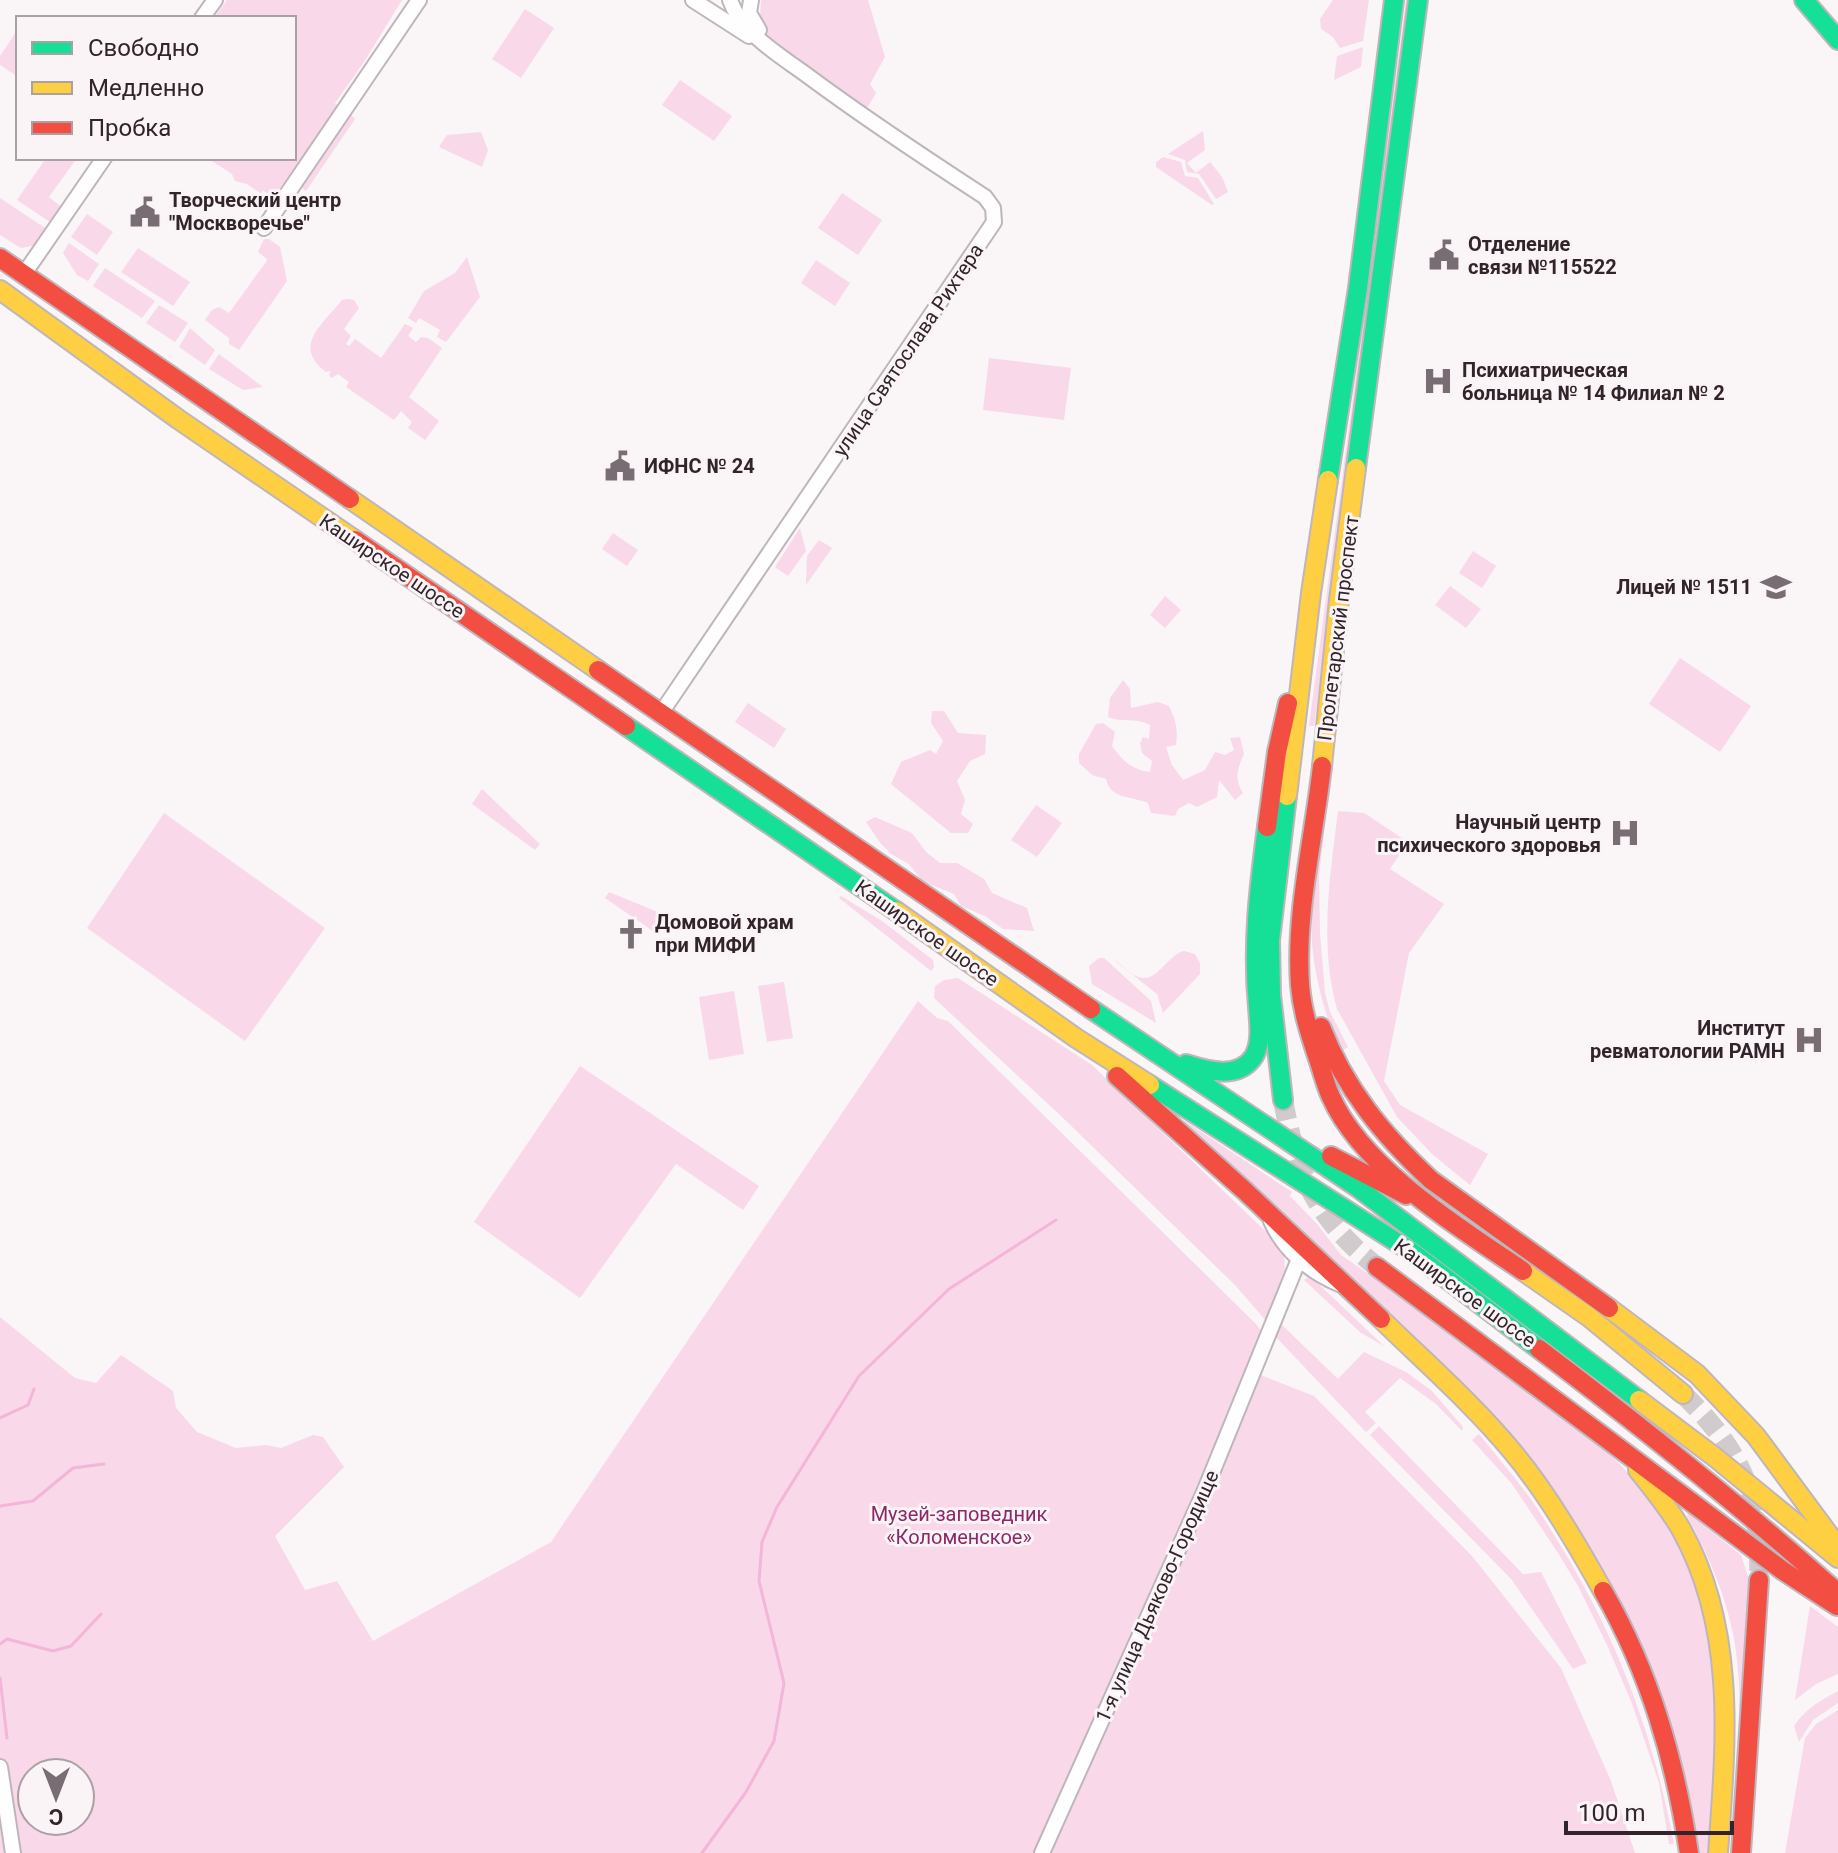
<svg xmlns="http://www.w3.org/2000/svg" width="1838" height="1853" viewBox="0 0 1838 1853" font-family="Roboto,sans-serif">
  <style>
    .green { fill: #f9d8ea; fill-rule: evenodd }
    .lines { fill: none; stroke-linecap: round; stroke-linejoin: round }
    .stream { stroke: #f3b5d8; stroke-width: 3 }
    .primary-tunnel { stroke: #d2cbce; stroke-width: 20; stroke-dasharray: 20 10; stroke-linecap: butt }
    .street-casing { stroke: #beb6ba; stroke-width: 18 }
    .fast-casing { stroke: #beb6ba; stroke-width: 22 }
    .slow-casing { stroke: #beb6ba; stroke-width: 22 }
    .jam-casing { stroke: #beb6ba; stroke-width: 22 }
    .street { stroke: #fefefe; stroke-width: 14 }
    .fast { stroke: #16e098; stroke-width: 18 }
    .slow { stroke: #ffcf43; stroke-width: 18 }
    .jam { stroke: #f24e42; stroke-width: 18 }
    .labels { text-anchor: middle; stroke-width: 6; stroke-linejoin: round; paint-order: stroke }
    .poi-label { font-size: 20px; font-weight: bold; fill: #31242b; stroke: #fbf4f7; text-anchor: start }
    .street-label { font-size: 20px; fill: #31242b; stroke: #fbf4f7 }
    .park-label { font-size: 20px; fill: #8b2868; stroke: #fbf4f7 }
  </style>
  <rect width="100%" height="100%" fill="#faf5f7"/>
  <g class="green">
    <path d="M227,0h175l-38,62 -29,41 3,3 -66,93 -9,-9 -2,4 -14,-10 -12,-3 -3,-7 -25,-16h87v-140h-80z"/>
    <path d="M761,0h107l17,57 -15,27 6,9 -9,15 -108,-76z"/>
    <path d="M1333,0h36l-6,41 -23,7 -7,-11 -12,-8 -1,-10z"/>
    <path d="M1406,0h5l-97,726h-5z"/>
    <path d="M525,9l29,19 -33,50 -29,-19z"/>
    <path d="M18,29v48l-18,-12v-9z"/>
    <path d="M1363,47l-2,20 -27,13 3,-24z"/>
    <path d="M680,80l52,36 -18,25 -52,-36z"/>
    <path d="M351,115l4,4 -49,72 -4,-3z"/>
    <path d="M1203,131l2,19 -18,13 9,10 14,-11 12,15 6,15 -12,7 -17,-25 -12,-2 -2,-12 -17,-6z"/>
    <path d="M481,132l7,18 -6,17 -43,-20 8,-12z"/>
    <path d="M1163,157l18,5 4,14 13,2 16,26 -2,1 -56,-38v-5z"/>
    <path d="M46,158h31l-28,39 15,12 -11,15 -36,-24z"/>
    <path d="M842,193l40,27 -24,35 -40,-27z"/>
    <path d="M0,198l45,30 -12,18 -12,2 -21,-13z"/>
    <path d="M87,214l26,18 -16,23 -26,-18z"/>
    <path d="M264,239h5l11,8 7,34 -48,69 -10,-6v-6l-24,-18 7,-10 7,-3 10,6 37,-51 1,-3 -9,-7z"/>
    <path d="M69,243l30,21 -11,17 -11,-6 -14,-22z"/>
    <path d="M138,248l52,34 -17,24 -52,-34z"/>
    <path d="M467,257l13,40 -34,45 -9,-5 3,-7 -21,-12 -3,5 -8,-5 16,-27 31,-18z"/>
    <path d="M816,260l34,23 -15,23 -34,-23z"/>
    <path d="M105,268l50,33 -13,17 -49,-32z"/>
    <path d="M348,299l6,1 5,8 -15,21 7,7 -5,8 3,2 6,-7 26,19 24,-34 8,4 -5,8 8,6 5,-5 7,1 14,10 -33,49 30,24 -14,19 -17,-12 4,-6 -11,-11 -7,9 -48,-33 3,-5 -11,-8 -6,4 -3,-3 2,-4 -5,1c-34,-26 -4,-47 16,-72z"/>
    <path d="M159,305l29,18 -13,19 -29,-19z"/>
    <path d="M190,328l25,22 -10,15 -26,-18z"/>
    <path d="M219,354l44,33 -20,3 -34,-21z"/>
    <path d="M989,358l82,10 -7,52 -81,-10z"/>
    <path d="M800,528l6,23 -18,25 -13,-9z"/>
    <path d="M613,533l25,17 -11,16 -25,-17z"/>
    <path d="M819,540l13,8 -26,37 1,-29z"/>
    <path d="M1473,551l23,15 -14,22 -23,-15z"/>
    <path d="M1450,586l31,23 -15,19 -31,-23z"/>
    <path d="M1165,596l16,14 -16,18 -15,-13z"/>
    <path d="M1680,658l71,48 -31,46 -71,-48z"/>
    <path d="M1123,680l7,9 1,19 27,-6 11,4c7,15 9,23 7,39l-10,2 6,18 11,15 22,-10 10,-18 10,3 9,-5 -4,-12 10,-1 4,17c-7,15 -10,25 -1,39l-8,7 -16,-20 -2,17 -20,10 -8,-4 -11,6 -3,7 -24,-3 -3,-10c-17,-7 -38,-4 -42,-24l-14,-4 -13,-12v-9l17,-30 7,-1 12,9 -3,14c11,15 20,24 38,26l2,-11 -10,-8 -2,-10 3,-6 6,2 1,-14c-14,-8 -28,-2 -42,-8l2,-19z"/>
    <path d="M748,703l38,26 -12,19 -39,-26z"/>
    <path d="M932,711h12l14,22 28,2 -1,19 -15,7 -13,20 8,19 -4,14 12,10 -5,9h-17l-60,-49 10,-22 29,-12 6,4 7,-13 -12,-18z"/>
    <path d="M482,789l58,55 -5,6 -63,-46z"/>
    <path d="M1036,805l26,18 -25,34 -26,-17z"/>
    <path d="M1327,807l-8,69 1,57 5,60 5,19 18,35 -8,5c-14,-35 -25,-71 -28,-109 -2,-45 8,-91 15,-136z"/>
    <path d="M1338,811l26,2 44,29 -18,27 54,35 -35,49 -25,128 16,24 88,49 -18,31 -38,-31 -35,-37 -60,-108c-18,-65 -7,-133 1,-198z"/>
    <path d="M164,813l161,115 -80,113 -158,-113z"/>
    <path d="M875,817l37,16 14,19 14,11h17l27,16 8,14 35,15 7,23 -31,-2 -18,-13 -24,-10 -7,-12 -32,-13 -13,-17 -16,-9 -12,-11 -15,-22z"/>
    <path d="M609,892l56,23 -12,16 -48,-33z"/>
    <path d="M841,896l41,25 51,39 1,7 -3,4 -92,-73z"/>
    <path d="M1184,951l11,3 5,9v11l-37,39 -6,-19 -43,-34c6,3 13,11 20,15 22,13 32,-20 50,-24z"/>
    <path d="M1099,958h5l47,43 5,22 -64,-39 -3,-18z"/>
    <path d="M958,978l134,87 192,184 1,22 -18,51 -32,-37 -175,-170 -126,-117 1,-12 9,-6z"/>
    <path d="M784,982l9,56 -26,4 -9,-56z"/>
    <path d="M734,991l10,63 -35,6 -10,-63z"/>
    <path d="M918,1001l19,17 11,3 307,302 8,10 -13,38 64,25 158,160 89,112 50,113 24,72h-1635v-536l75,61 21,5 25,-28 52,36 3,17 21,24 39,16 30,-3 15,3 32,-13 10,2 21,30 -69,69 30,54 32,-9 36,60 178,-99zM32,1773h48v48h-48z"/>
    <path d="M580,1066l179,120 -16,24 -67,-46 -96,134 -106,-76z"/>
    <path d="M1185,1121l107,71 -2,4 27,28 24,31 87,60 164,124 26,23 50,56 38,84 13,113 -12,138h-7l-9,-52 -54,-162 -28,-60 -55,-85 -372,-369z"/>
    <path d="M1310,1276l74,70 -23,-13 -57,-53z"/>
    <path d="M1282,1325l56,54 26,-27 42,20 26,19 31,36 -1,4 -26,-27 -36,-26 -35,34 11,11 -10,9 -92,-97z"/>
    <path d="M1379,1426l144,148 18,-2 46,91 -14,6 -61,-89 -142,-145z"/>
    <path d="M1479,1434c21,27 45,53 63,82 68,104 109,206 132,328h-5l-10,-61 -28,-82 -24,-56 -29,-59 -20,-33 -46,-69 -40,-44z"/>
    <path d="M1688,1513l53,42 8,24 -10,142c0,-17 1,-34 -1,-50 -3,-54 -25,-108 -51,-155z"/>
    <path d="M1810,1606l28,21v47l-22,10 -21,16z"/>
    <path d="M1838,1691v12l-25,17 -14,22 -5,-16c11,-17 27,-26 44,-35z"/>
    <path d="M1838,1710v143h-53l20,-115 11,-14z"/>
  </g>
  <g class="lines">
    <g class="stream">
      <path d="M0,1418l28,-13 6,-16"/>
      <path d="M0,1506l33,-5 40,-33 31,-4"/>
      <path d="M0,1644l7,-5 46,12 18,-5 30,-32"/>
      <path d="M0,1678l7,60"/>
      <path d="M702,1853l44,-61 28,-51 10,-58 -25,-102 3,-39 15,-35 82,-131 90,-87 107,-69"/>
    </g>
    <g class="primary-tunnel">
      <path d="M1283,1100c14,75 33,118 94,167"/>
      <path d="M1683,1394c59,57 79,104 76,186"/>
    </g>
    <g class="street-casing">
      <g id="street">
        <path d="M693,0l56,36"/>
        <path d="M751,0l-2,13 10,17"/>
        <path d="M202,18l13,-18"/>
        <path d="M264,228l155,-228"/>
        <path d="M24,274l80,-116"/>
        <path d="M661,713l333,-491 -1,-14 -8,-11c-60,-39 -119,-78 -177,-121 -27,-20 -67,-43 -78,-76"/>
        <path d="M1271,1221c13,29 39,51 68,63"/>
        <path d="M0,1767l13,86"/>
        <path d="M1042,1853l163,-363 94,-231"/>
      </g>
    </g>
    <g class="fast-casing">
      <g id="fast">
        <path d="M1804,0l34,40"/>
        <path d="M1356,468l62,-468"/>
        <path d="M1328,480l30,-192 36,-288"/>
        <path d="M626,726l270,185"/>
        <path d="M1091,1009l266,178 282,213"/>
        <path d="M1186,1064c22,7 53,16 68,-8 8,-14 5,-34 4,-49 -6,-62 1,-119 9,-180"/>
        <path d="M1150,1085l259,165 130,99"/>
        <path d="M1283,1100l-12,-105 -1,-55 17,-144"/>
      </g>
    </g>
    <g class="slow-casing">
      <g id="slow">
        <path d="M0,290l178,129 177,121"/>
        <path d="M350,499l248,171"/>
        <path d="M1322,766l17,-166 17,-132"/>
        <path d="M1287,796l24,-203 17,-113"/>
        <path d="M896,911l180,127 74,47"/>
        <path d="M1523,1271l66,46 94,77"/>
        <path d="M1609,1308l88,66 59,62 82,111"/>
        <path d="M1381,1319c44,43 91,84 131,132 35,42 64,92 91,140"/>
        <path d="M1639,1400l77,58 122,100"/>
        <path d="M1638,1470c15,19 31,38 43,59 56,100 45,214 37,324"/>
      </g>
    </g>
    <g class="jam-casing">
      <g id="jam">
        <path d="M0,258l350,241"/>
        <path d="M355,540l271,186"/>
        <path d="M598,670l493,339"/>
        <path d="M1322,766c-8,72 -27,146 -22,219 2,25 9,47 17,71 5,14 8,28 14,41 32,72 129,131 192,174"/>
        <path d="M1267,827l10,-75 11,-49"/>
        <path d="M1321,1027c24,62 62,108 110,153l178,128"/>
        <path d="M1117,1076l128,115 136,128"/>
        <path d="M1331,1156l75,39"/>
        <path d="M1377,1267l405,303 55,36"/>
        <path d="M1539,1349c103,78 203,158 299,244"/>
        <path d="M1603,1591c47,82 72,169 86,262"/>
        <path d="M1741,1853l18,-273"/>
      </g>
    </g>
    <use href="#street" class="street"/>
    <use href="#fast" class="fast"/>
    <use href="#slow" class="slow"/>
    <use href="#jam" class="jam"/>
  </g>
  <defs>
    <g id="civic-bare" transform="scale(2.4)"><path d="M-.6-6.5H3V-4.5H.6V-3L4-1V1h2V6H-6V1h2V-1L-.6-3ZM-1.2 2.5V6h2.4V2.5Z" fill="#776d72" stroke="#fbf4f7" stroke-width="2.5" paint-order="stroke"/></g>
    <g id="hospital-bare" transform="scale(2.4)"><path d="M-5-5h3v3.5h4V-5h3V5h-3V1.5h-4V5h-3Z" fill="#776d72" stroke="#fbf4f7" stroke-width="2.5" paint-order="stroke"/></g>
    <g id="school-bare" transform="scale(2.4)"><path d="M0-5L7-2L0 1L-7-2ZM-4 1L0 2.5L4 1V4Q0 6-4 4Z" fill="#776d72" stroke="#fbf4f7" stroke-width="2.5" paint-order="stroke"/></g>
    <g id="church-bare" transform="scale(2.4)"><path d="M-1.2-6h2.4v3.5h3.3v2.4h-3.3V6h-2.4V-.1h-3.3v-2.4h3.3Z" fill="#776d72" stroke="#fbf4f7" stroke-width="2.5" paint-order="stroke"/></g>
  </defs>
  <g fill-rule="evenodd">
    <use href="#civic-bare" x="145" y="212"/>
    <use href="#civic-bare" x="1444" y="255"/>
    <use href="#hospital-bare" x="1438" y="381"/>
    <use href="#civic-bare" x="620" y="466"/>
    <use href="#school-bare" x="1776" y="587"/>
    <use href="#hospital-bare" x="1625" y="833"/>
    <use href="#church-bare" x="631" y="934"/>
    <use href="#hospital-bare" x="1809" y="1040"/>
  </g>
  <g class="labels">
    <g class="poi-label">
      <text x="169" y="207">Творческий центр<tspan x="169" dy="23">"Москворечье"</tspan></text>
      <text x="1468" y="251">Отделение<tspan x="1468" dy="23">связи №115522</tspan></text>
      <text x="1462" y="377">Психиатрическая<tspan x="1462" dy="23">больница № 14 Филиал № 2</tspan></text>
      <text x="644" y="473">ИФНС № 24</text>
      <text x="1752" y="594" text-anchor="end">Лицей № 1511</text>
      <text x="1601" y="829" text-anchor="end">Научный центр<tspan x="1601" dy="23">психического здоровья</tspan></text>
      <text x="655" y="929">Домовой храм<tspan x="655" dy="23">при МИФИ</tspan></text>
      <text x="1785" y="1035" text-anchor="end">Институт<tspan x="1785" dy="23">ревматологии РАМН</tspan></text>
    </g>
    <g class="street-label">
      <text transform="translate(908 350) rotate(-56)" y="7">улица Святослава Рихтера</text>
      <text transform="translate(392 566) rotate(34)" y="7">Каширское шоссе</text>
      <text transform="translate(1338 628) rotate(-83)" y="7">Пролетарский проспект</text>
      <text transform="translate(927 933) rotate(35)" y="7">Каширское шоссе</text>
      <text transform="translate(1465 1293) rotate(36)" y="7">Каширское шоссе</text>
      <text transform="translate(1157 1596) rotate(-66)" y="7">1-я улица Дьяково-Городище</text>
    </g>
    <g class="park-label">
      <text x="959" y="1521">Музей-заповедник<tspan x="959" dy="23">«Коломенское»</tspan></text>
    </g>
  </g>
  <rect x="16" y="16" width="280" height="144" fill="#fbf4f7" stroke="#aaa1a5" stroke-width="2"/>
  <rect x="32" y="42" width="40" height="12" fill="#16e098" stroke="#aaa1a5" stroke-width="2"/>
  <text x="88" y="56" font-size="24" fill="#31242b">Свободно</text>
  <rect x="32" y="82" width="40" height="12" fill="#ffcf43" stroke="#aaa1a5" stroke-width="2"/>
  <text x="88" y="96" font-size="24" fill="#31242b">Медленно</text>
  <rect x="32" y="122" width="40" height="12" fill="#f24e42" stroke="#aaa1a5" stroke-width="2"/>
  <text x="88" y="136" font-size="24" fill="#31242b">Пробка</text>
  <g transform="translate(56 1797) rotate(180)"><circle r="38" fill="#fbf4f7" stroke="#aaa1a5" stroke-width="2"/>
  <path d="M0-6L14 30L0 20L-14 30Z" fill="#776d72"/>
  <text y="-12" font-size="22" font-weight="bold" text-anchor="middle" fill="#31242b">С</text>
  </g>
  <path d="M1566 1821v12h166v-12" fill="none" stroke="#31242b" stroke-width="4"/>
  <text x="1578" y="1821" font-size="24" fill="#31242b" stroke="#fbf4f7" stroke-width="6" paint-order="stroke">100 m</text>
</svg>
